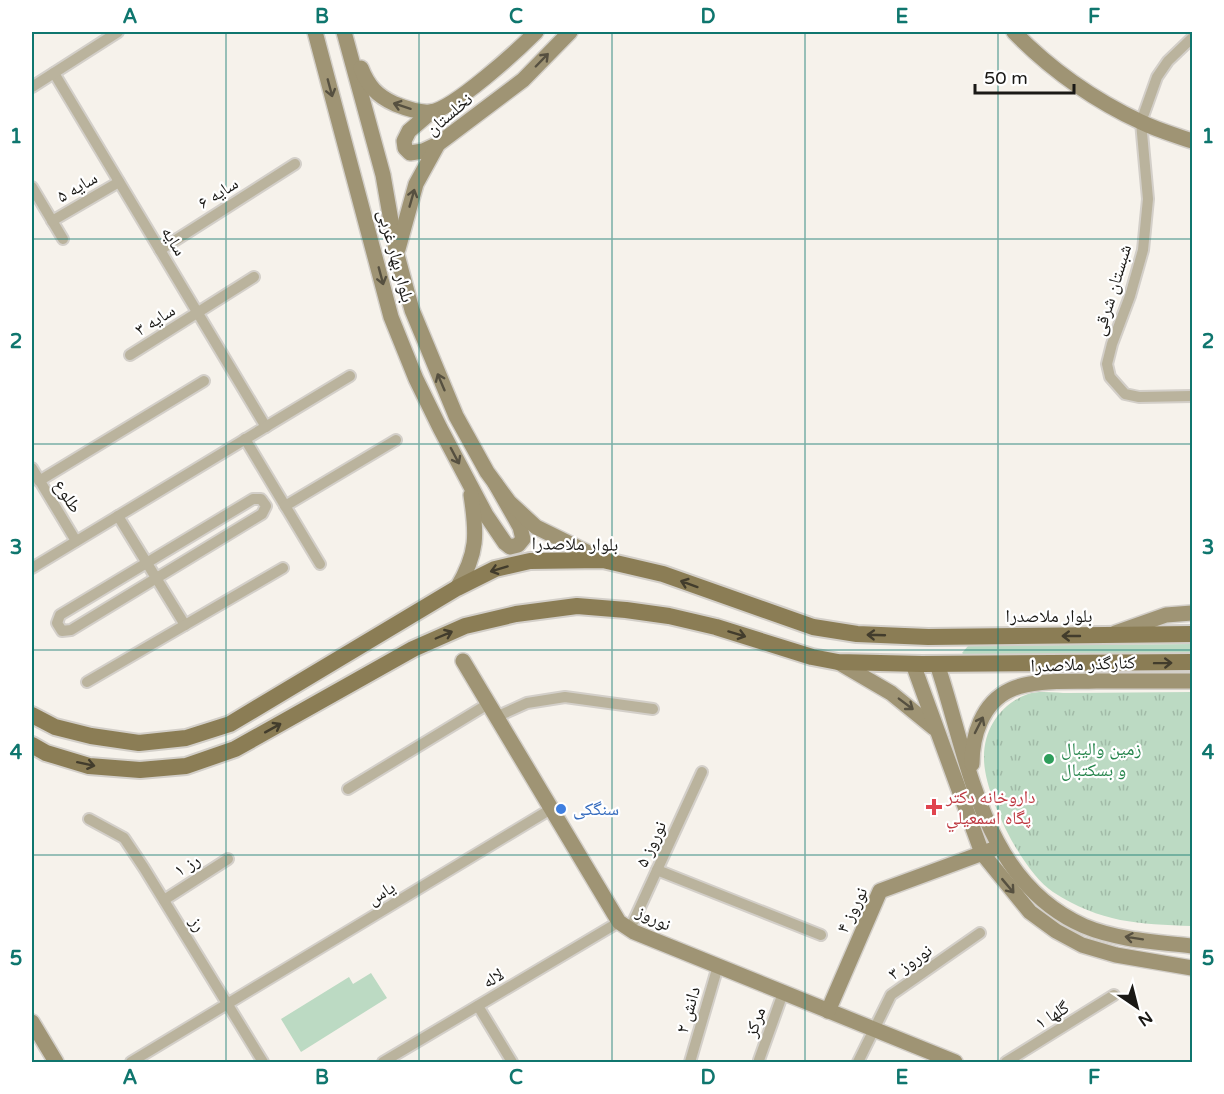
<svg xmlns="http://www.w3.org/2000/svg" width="1224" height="1094" viewBox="0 0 1224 1094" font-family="'Varela Round','Noto Naskh Arabic',sans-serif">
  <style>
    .green { fill: #bcdac3 }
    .park { fill: url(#park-tufts) }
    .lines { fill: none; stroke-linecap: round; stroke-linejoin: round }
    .street-casing { stroke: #d3cfc9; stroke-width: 14 }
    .secondary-casing { stroke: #d3cfc9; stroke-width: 18 }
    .primary-casing { stroke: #d3cfc9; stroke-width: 20 }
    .street { stroke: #bab39d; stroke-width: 10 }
    .secondary { stroke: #9f9474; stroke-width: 15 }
    .primary { stroke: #8b7d55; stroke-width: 16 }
    .oneway { stroke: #565040 }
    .oneway2 { stroke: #423c2c }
    .grid { fill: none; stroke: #0f766e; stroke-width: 1.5; stroke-opacity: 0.55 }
    .leisure-dot { fill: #2e9e5b; stroke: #fff; stroke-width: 2 }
    .health-dot { fill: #e0444e; stroke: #fff; stroke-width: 2 }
    .shop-dot { fill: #3f7fe0; stroke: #fff; stroke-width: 2 }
    .labels { text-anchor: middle; stroke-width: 4.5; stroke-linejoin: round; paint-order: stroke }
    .street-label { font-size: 18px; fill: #1a1916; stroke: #fff }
    .leisure-label { font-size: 18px; fill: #27864d; stroke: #fff; text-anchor: start }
    .health-label { font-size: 18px; fill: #be3a42; stroke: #fff; text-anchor: start }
    .shop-label { font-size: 18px; fill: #366cbe; stroke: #fff; text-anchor: start }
    .neatline { fill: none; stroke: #0f766e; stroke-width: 2 }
    .grid-label { font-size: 20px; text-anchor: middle; font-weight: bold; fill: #0f766e }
  </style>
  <defs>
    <pattern id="park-tufts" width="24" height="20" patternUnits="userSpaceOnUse" patternTransform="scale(1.5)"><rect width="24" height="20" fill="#bcdac3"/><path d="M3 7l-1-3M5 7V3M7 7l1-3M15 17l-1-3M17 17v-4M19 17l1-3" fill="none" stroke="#a1baa7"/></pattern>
  </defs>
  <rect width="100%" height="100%" fill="#f6f2eb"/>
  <g class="green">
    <path d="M1192,644v12l-223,3 -7,-6 6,-7z"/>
    <path d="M371,973l16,25 -86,54 -20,-33 68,-42 4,7z"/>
  </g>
  <path class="park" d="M1192,692v234c-54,-2 -91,-3 -139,-34 -31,-20 -70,-99 -69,-135 0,-29 17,-53 44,-63 11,-4 29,-1 41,-1 41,0 82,-1 123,-1z"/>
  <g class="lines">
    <g class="street-casing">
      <g id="street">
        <path d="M1192,38l-24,23 -11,16 -16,45 7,77 -5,51 -13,46 -18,48 -5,20 3,13 15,17 14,3 53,-1"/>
        <path d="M54,73l212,354"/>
        <path d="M32,87l86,-55"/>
        <path d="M32,187l31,52"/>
        <path d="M52,221l67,-39"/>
        <path d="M160,250l135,-86"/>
        <path d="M130,355l124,-78"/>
        <path d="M245,439l75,125"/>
        <path d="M32,468l44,73"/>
        <path d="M39,481l165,-100"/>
        <path d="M253,499h8l5,7 -4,8 -191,116 -9,1 -5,-8 3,-8z"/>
        <path d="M285,506l111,-66"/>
        <path d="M118,516l67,109"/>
        <path d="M32,568l318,-192"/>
        <path d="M87,682l196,-114"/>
        <path d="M496,717l31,-14 38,-6 88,12"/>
        <path d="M348,789l140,-85"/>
        <path d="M89,819l35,19 20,30 119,194"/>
        <path d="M657,870l164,65"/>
        <path d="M164,900l64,-41"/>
        <path d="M630,929l72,-157"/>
        <path d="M478,1006l34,56"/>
        <path d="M131,1062l420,-253"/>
        <path d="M383,1062l236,-140"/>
        <path d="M690,1062l28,-96"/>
        <path d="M760,1062l-1,-2 24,-67"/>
        <path d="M858,1062l33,-67 89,-62"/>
        <path d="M1006,1062l108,-67"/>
      </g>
    </g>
    <g class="secondary-casing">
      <g id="secondary">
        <path d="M315,32l76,285 25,62 24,49 46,87 19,28 5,4 8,-2 5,-6 -3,-12 -25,-44"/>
        <path d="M344,32l39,143 14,80 15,55 44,106 31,56 22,30 27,25 67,33"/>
        <path d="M1014,32c36,37 80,68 127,90 16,8 34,13 51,19"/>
        <path d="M361,68c7,18 16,28 34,36 10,4 24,9 35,8 23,-2 89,-63 106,-80"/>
        <path d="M431,112l-22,19 -5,10 1,7 5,5 13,-2 15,-7"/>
        <path d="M398,249l18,-65 22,-40 85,-64 47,-48"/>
        <path d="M457,588c21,-35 20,-54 14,-93"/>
        <path d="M1115,633l51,-18 26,-2"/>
        <path d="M463,661l156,261 15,10 321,130"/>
        <path d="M838,662l53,31 43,35"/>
        <path d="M913,664l69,189 48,59 26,19 26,14 34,10 76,13"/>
        <path d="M937,664c32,94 44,217 147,262 33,14 73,16 108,20"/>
        <path d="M972,764c0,-28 10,-61 38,-74 22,-11 61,-8 86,-9 32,0 64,0 96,0"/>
        <path d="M828,1011l52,-120 111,-41"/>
        <path d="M32,1022l24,40"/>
      </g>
    </g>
    <g class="primary-casing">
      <g id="primary">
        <path d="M32,715l23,12 36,9 48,7 47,-5 44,-14 227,-136 38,-19 35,-8 73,-1 60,14 150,53 44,7 71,3 264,-3"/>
        <path d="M32,745l14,8 43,13 51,4 46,-4 49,-17 178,-100 52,-23 51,-12 61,-8 49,4 43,6 47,11 96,30 26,5 84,2 270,-2"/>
      </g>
    </g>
    <use href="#street" class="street"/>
    <use href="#secondary" class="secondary"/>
    <use href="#primary" class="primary"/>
  </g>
  <defs><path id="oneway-shaft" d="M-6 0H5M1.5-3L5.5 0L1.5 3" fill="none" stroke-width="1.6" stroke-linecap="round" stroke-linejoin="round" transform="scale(1.5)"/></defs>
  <g class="oneway">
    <use href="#oneway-shaft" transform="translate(542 60) rotate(-46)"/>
    <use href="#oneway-shaft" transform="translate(330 88) rotate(75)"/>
    <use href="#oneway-shaft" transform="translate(402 106) rotate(-162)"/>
    <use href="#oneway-shaft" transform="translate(412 198) rotate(-74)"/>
    <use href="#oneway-shaft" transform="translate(381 276) rotate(75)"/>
    <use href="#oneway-shaft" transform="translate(441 382) rotate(-113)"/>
    <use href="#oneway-shaft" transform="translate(455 456) rotate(62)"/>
    <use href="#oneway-shaft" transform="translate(906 704) rotate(37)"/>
    <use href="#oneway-shaft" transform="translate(979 725) rotate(-63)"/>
    <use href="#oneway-shaft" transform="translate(1008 886) rotate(50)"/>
    <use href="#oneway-shaft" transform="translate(1134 938) rotate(-171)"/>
  </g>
  <g class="oneway2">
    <use href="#oneway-shaft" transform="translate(499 569) rotate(163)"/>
    <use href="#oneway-shaft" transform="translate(689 584) rotate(-160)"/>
    <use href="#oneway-shaft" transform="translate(737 634) rotate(17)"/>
    <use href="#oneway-shaft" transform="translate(444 635) rotate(-23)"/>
    <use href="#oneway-shaft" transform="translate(876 635) rotate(-178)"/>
    <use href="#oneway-shaft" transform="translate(1071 636) rotate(180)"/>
    <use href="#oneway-shaft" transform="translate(1163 663) rotate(-1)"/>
    <use href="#oneway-shaft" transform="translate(273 728) rotate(-29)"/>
    <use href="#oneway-shaft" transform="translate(86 764) rotate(12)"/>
  </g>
  <path class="grid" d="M226,32v1030M419,32v1030M612,32v1030M805,32v1030M998,32v1030M32,239h1160M32,444h1160M32,650h1160M32,855h1160"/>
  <circle class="leisure-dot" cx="1049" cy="759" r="6"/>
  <path class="health-dot" d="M931 798h6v6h6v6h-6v6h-6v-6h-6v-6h6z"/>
  <circle class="shop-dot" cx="561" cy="809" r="6"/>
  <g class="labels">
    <g class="street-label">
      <text transform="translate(449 114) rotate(-40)" y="6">نخلستان</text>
      <text transform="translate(77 187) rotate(-30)" y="6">سایه ۵</text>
      <text transform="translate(218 193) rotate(-32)" y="6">سایه ۶</text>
      <text transform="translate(174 241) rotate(59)" y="6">سایه</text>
      <text transform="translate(396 256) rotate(75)" y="6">بلوار بهار غربی</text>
      <text transform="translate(1112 290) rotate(-73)" y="6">شبستان شرقی</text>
      <text transform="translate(155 320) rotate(-32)" y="6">سایه ۳</text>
      <text transform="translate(68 496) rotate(58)" y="6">طلوع</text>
      <text transform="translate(575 544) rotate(1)" y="6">بلوار ملاصدرا</text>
      <text x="1049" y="622">بلوار ملاصدرا</text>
      <text transform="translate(1083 664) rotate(-2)" y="6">کنارگذر ملاصدرا</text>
      <text transform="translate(651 844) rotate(-65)" y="6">نوروز ۵</text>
      <text transform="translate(187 865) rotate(-32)" y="6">رز ۱</text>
      <text transform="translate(381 893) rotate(-31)" y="6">یاس</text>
      <text transform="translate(852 910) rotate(-64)" y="6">نوروز ۴</text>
      <text transform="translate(654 918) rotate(26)" y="6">نوروز</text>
      <text transform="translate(198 924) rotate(59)" y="6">رز</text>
      <text transform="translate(910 962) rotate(-35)" y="6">نوروز ۳</text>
      <text transform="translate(493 978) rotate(-31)" y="6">لاله</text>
      <text transform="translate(688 1010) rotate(-74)" y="6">دانش ۲</text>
      <text transform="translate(1052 1015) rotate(-32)" y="6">گلها ۱</text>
      <text transform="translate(755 1022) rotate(-71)" y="6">مرکز</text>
    </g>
    <g class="leisure-label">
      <text x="1061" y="755">زمین والیبال<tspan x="1061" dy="21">و بسکتبال</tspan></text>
    </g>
    <g class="health-label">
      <text x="946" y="803">داروخانه دكتر<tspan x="946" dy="21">پگاه اسمعيلي</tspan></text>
    </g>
    <g class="shop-label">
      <text x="573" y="815">سنگکی</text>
    </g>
  </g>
  <rect width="1224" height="1094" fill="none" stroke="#ffffff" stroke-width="66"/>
  <g transform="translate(1137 1007) rotate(145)" stroke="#ffffff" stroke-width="4.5" paint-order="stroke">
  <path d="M0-4.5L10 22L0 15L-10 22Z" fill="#1a1916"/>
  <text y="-9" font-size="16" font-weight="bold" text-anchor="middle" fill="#1a1916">N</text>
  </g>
  <path d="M975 84v9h99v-9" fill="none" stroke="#1a1916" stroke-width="3"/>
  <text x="984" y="84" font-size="18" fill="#1a1916" stroke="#ffffff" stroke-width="4.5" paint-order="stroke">50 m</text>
  <rect x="33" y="33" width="1158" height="1028" class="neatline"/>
  <g class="grid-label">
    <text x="130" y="23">A</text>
    <text x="322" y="23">B</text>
    <text x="516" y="23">C</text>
    <text x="708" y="23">D</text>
    <text x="902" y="23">E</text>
    <text x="1094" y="23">F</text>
    <text x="16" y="143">1</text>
    <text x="1208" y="143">1</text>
    <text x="16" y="348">2</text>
    <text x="1208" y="348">2</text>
    <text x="16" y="554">3</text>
    <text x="1208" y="554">3</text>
    <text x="16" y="759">4</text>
    <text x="1208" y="759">4</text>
    <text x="16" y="965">5</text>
    <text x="1208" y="965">5</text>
    <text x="130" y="1084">A</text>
    <text x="322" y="1084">B</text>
    <text x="516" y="1084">C</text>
    <text x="708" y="1084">D</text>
    <text x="902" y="1084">E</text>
    <text x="1094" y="1084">F</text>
  </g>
</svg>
